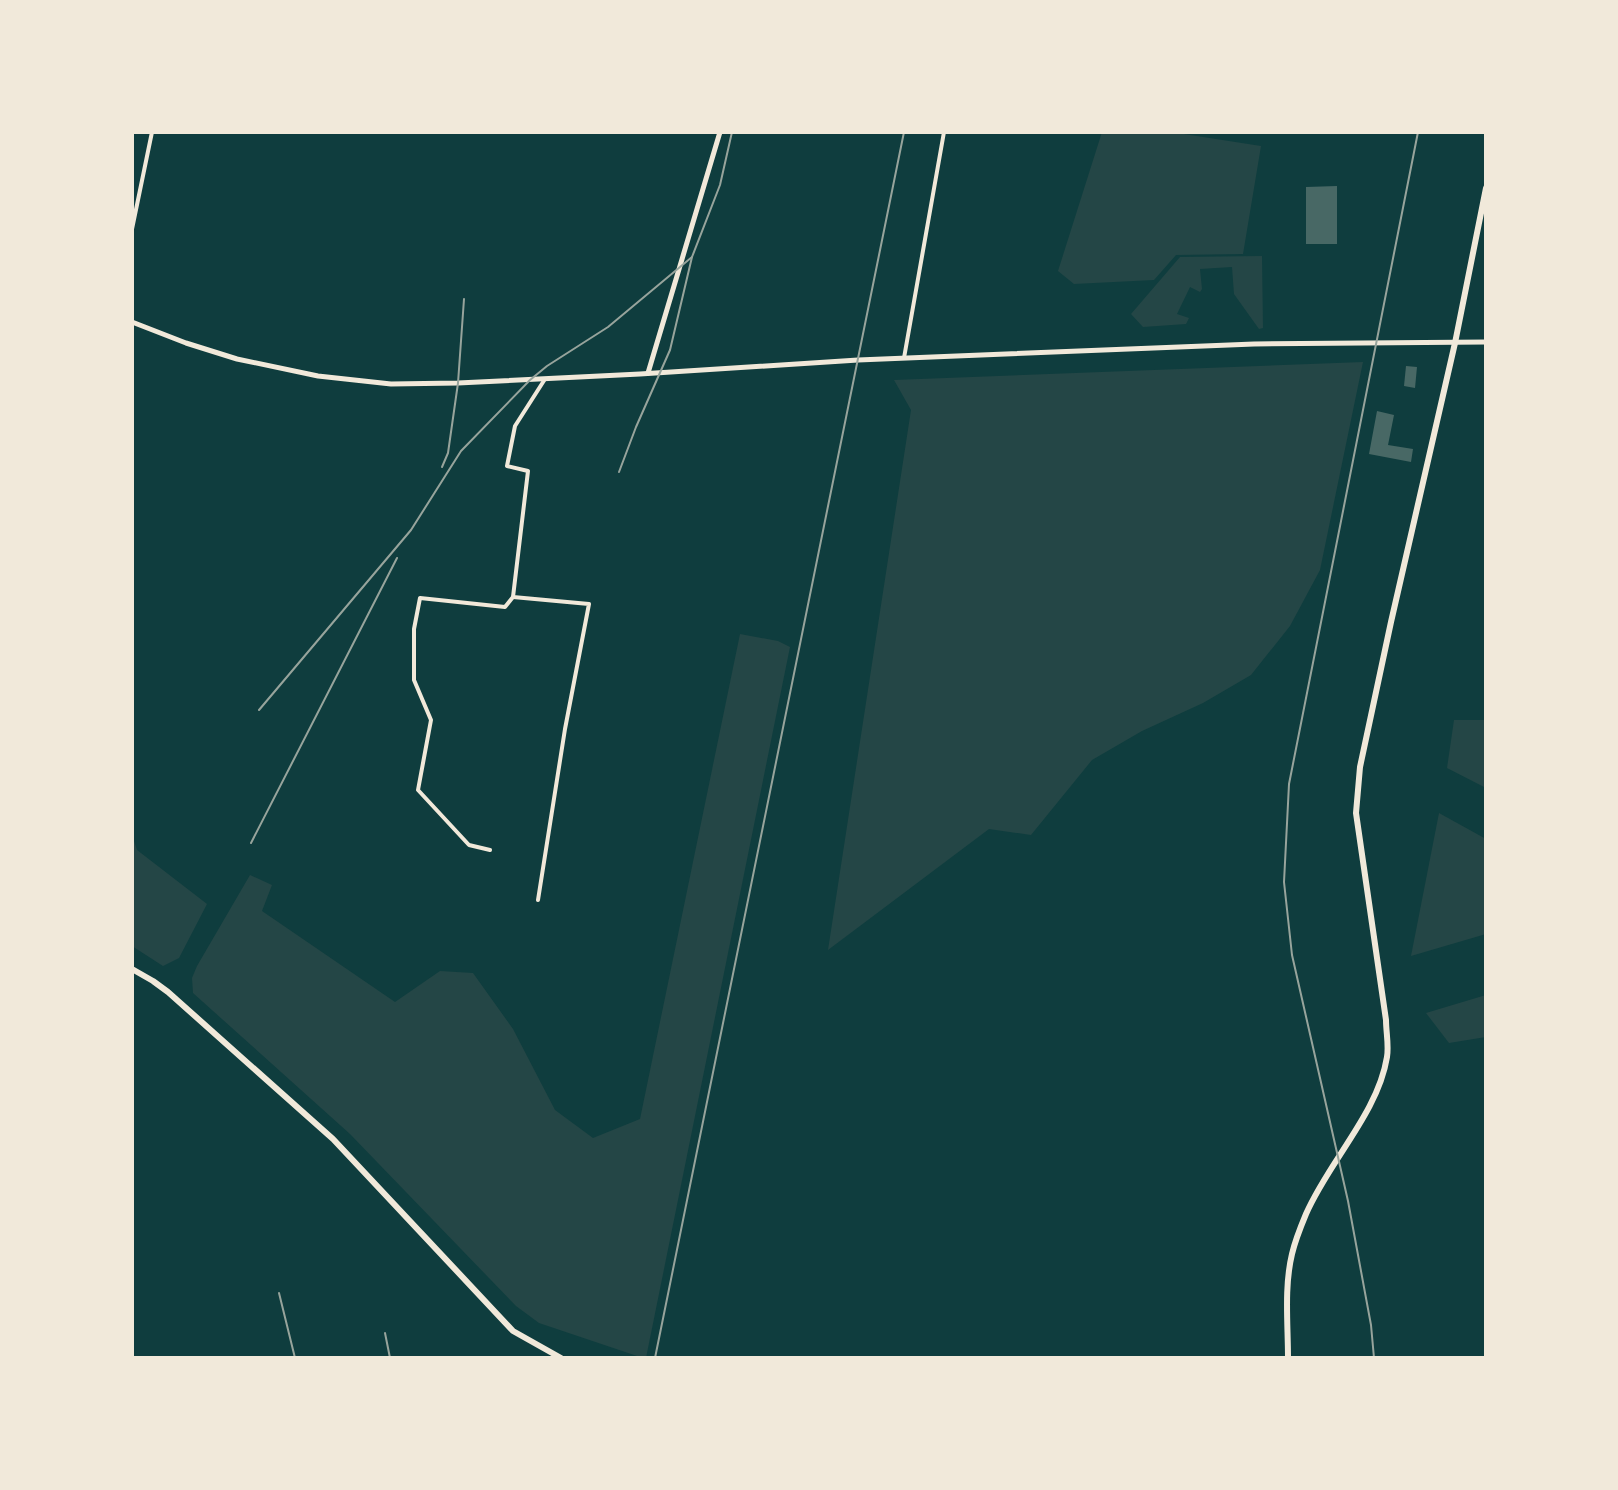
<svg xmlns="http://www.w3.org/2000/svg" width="1618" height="1490" viewBox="0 0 1618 1490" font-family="'Exo 2',sans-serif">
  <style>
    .green { fill: #244646 }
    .building { fill: #486865 }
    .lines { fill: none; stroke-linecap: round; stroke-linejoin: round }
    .minor { stroke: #f1e9da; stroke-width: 4 }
    .secondary { stroke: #f1e9da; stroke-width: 5 }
    .primary { stroke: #f1e9da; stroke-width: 6 }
    .rail { stroke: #97a49c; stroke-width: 2 }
  </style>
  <rect width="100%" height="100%" fill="#0f3d3e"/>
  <g class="green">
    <path d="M1102,132h69l90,14 -18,108 -67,1 -22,25 -80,4 -16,-13z"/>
    <path d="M1262,256l1,72 -4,1 -25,-35 -2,-27 -32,2 2,20 -2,3 -10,-5 -13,27 12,4 -3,6 -43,3 -12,-13 49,-57z"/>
    <path d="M1363,362l-43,208 -30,56 -39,49 -48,28 -61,28 -50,29 -61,75 -42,-6 -161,121 83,-540 -17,-30z"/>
    <path d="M740,634l38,7 12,6 -144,711h-3l-104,-35 -23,-17 -166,-172 -157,-141 -1,-15 5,-12 53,-91 22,10 -10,26 133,91 45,-31 33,2 40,56 42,81 38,28 47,-19z"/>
    <path d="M1454,720h32v68l-39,-20z"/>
    <path d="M1439,813l47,26v95l-75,22z"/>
    <path d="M132,835l5,15 70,54 -28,54 -16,8 -31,-20z"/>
    <path d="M1486,995v42l-37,6 -23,-30z"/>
  </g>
  <g class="building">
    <path d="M1337,186v58h-31v-57z"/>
    <path d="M1406,366l11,1 -2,21 -11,-2z"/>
    <path d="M1377,411l17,4 -6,30 25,4 -2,13 -42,-8z"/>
  </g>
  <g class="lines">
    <g class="minor">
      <path d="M132,229l20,-97"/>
      <path d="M904,358l40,-226"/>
      <path d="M490,850l-21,-5 -51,-55 13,-70 -17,-40v-51l6,-31 85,9 8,-10"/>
      <path d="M538,900l27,-171 24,-125 -76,-7 15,-126 -21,-5 8,-40 30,-47"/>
    </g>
    <g class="secondary">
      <path d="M132,322l54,21 51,16 81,17 73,8 67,-1 182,-9 218,-14 396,-16 232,-2"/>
      <path d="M648,373l72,-241"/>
    </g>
    <g class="primary">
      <path d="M132,969l21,12 15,11 165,147 180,192 48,27"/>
      <path d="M1288,1358c0,-34 -4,-71 4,-104 3,-13 9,-28 14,-40 23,-53 72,-101 81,-157 2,-12 -1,-25 -1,-37l-30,-207 4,-46 31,-145 64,-279 31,-155"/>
    </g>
    <g class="rail">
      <path d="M442,467l6,-14 10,-70 6,-84"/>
      <path d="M619,472l17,-45 34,-77 22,-93"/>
      <path d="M259,710l152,-180 50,-79 69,-71 17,-14 61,-39 84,-70 28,-72 12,-53"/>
      <path d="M251,843l146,-285"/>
      <path d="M279,1293l16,65"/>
      <path d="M385,1333l5,25"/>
      <path d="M655,1358l249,-1226"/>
      <path d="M1374,1358l-3,-33 -23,-124 -56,-246 -8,-73 5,-98 129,-652"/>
    </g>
  </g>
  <rect width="1618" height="1490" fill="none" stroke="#f1e9da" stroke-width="268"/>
</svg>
